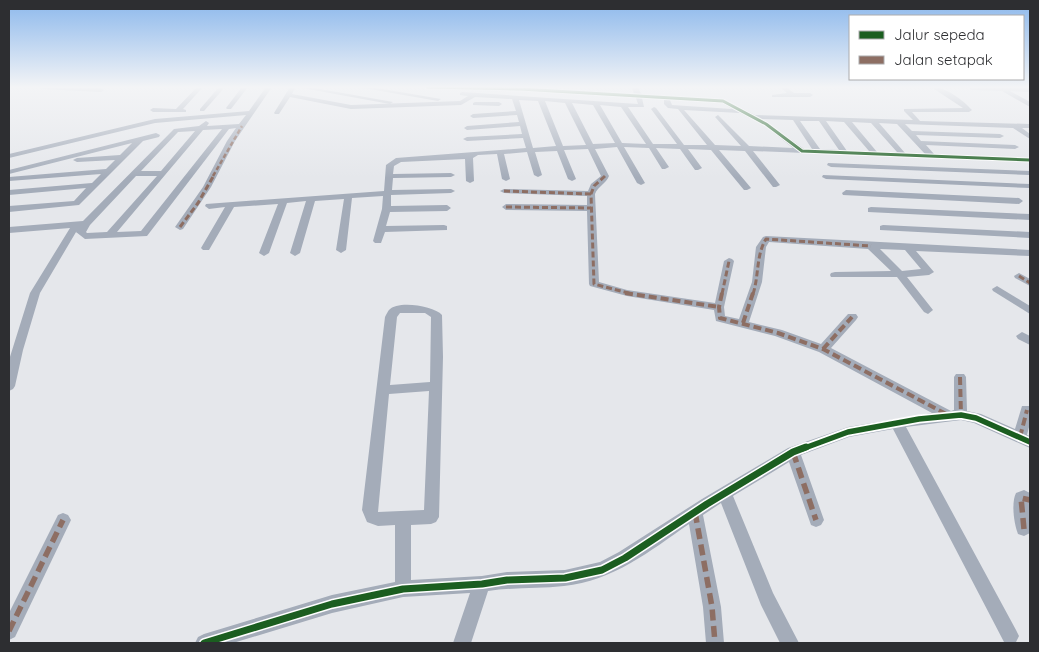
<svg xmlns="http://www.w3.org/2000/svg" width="1039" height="652" viewBox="0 0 1039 652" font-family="Quicksand,sans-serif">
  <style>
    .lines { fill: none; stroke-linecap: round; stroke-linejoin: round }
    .minor { fill: #a4acb9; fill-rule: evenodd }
    .quiet-far3 { stroke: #8d6e63; stroke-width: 2.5; stroke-dasharray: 4.5 2.5; stroke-linecap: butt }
    .quiet-far2 { stroke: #8d6e63; stroke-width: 3; stroke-dasharray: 6 3; stroke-linecap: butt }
    .quiet-far1 { stroke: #8d6e63; stroke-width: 4; stroke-dasharray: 8 4; stroke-linecap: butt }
    .quiet { stroke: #8d6e63; stroke-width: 5.5; stroke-dasharray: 11 5.5; stroke-linecap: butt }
    .cycleway-far2-casing { stroke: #fff; stroke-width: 5 }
    .cycleway-far1-casing { stroke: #fff; stroke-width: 9 }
    .cycleway-casing { stroke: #fff; stroke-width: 10 }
    .cycleway-far2 { stroke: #1b5e20; stroke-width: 3 }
    .cycleway-far1 { stroke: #1b5e20; stroke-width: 5.5 }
    .cycleway { stroke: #1b5e20; stroke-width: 7 }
  </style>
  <rect width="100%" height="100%" fill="#e5e7eb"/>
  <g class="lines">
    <g class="minor">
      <path d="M39,87l62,1 3,2 -3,2 -59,-3z"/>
      <path d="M197,87h6l-20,22 3,1v2h-33l-3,-2 3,-2 23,1z"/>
      <path d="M219,87h6l-21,24h-4v-2z"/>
      <path d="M242,87h6l-17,22h-4l-1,-1z"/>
      <path d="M266,87h6l-37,54 -24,46 -28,42 -3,1 -5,-3 28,-40 24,-46 9,-13 -7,1 -82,107 -62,3 -9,-7 3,-5 -39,66 -17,57 -8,36 -2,3 -4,2v-31l21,-67 40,-65 -61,5v-6l74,-6 91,-92 25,-3 7,-5 3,2 -2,3 32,-2 7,-9 -91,8 -146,35v-4l146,-35 94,-8zM222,129l-81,102 -24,1 86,-102zM195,131l-34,40h-20l37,-39zM136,176h21l-50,56 -20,1 -1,-1 4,-7z"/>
      <path d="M290,87l5,1 -3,6 59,11 109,-4 8,-5 -8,-1v-2l2,-1 176,12 -2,-6 -116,-7 -93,-2 -3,-2h96l114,7 -2,-7h6l3,7 82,5 32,16 158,5 -9,-9v-2l59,-1 -32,-21c14,-1 32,13 41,23l-3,2h-57l8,9 110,3v4h-8l8,6v5l-17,-11 -108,-4 7,7 88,3 4,2 -4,2 -84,-3 5,6 94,4 4,2 -4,2 -89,-4 8,9 96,4v4l-277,-11 27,34 -4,2h-3l-28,-36 -26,-1 32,38 -4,2h-3l-33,-40 -23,-1 14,19 -4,2h-3l-15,-21 -24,-1 13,19 -4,2h-3l-13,-21 -25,-1 21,36 -4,2 -4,-2 -20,-36 -22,2 14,27c-3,8 -11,10 -14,18l4,88 28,8 88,13 9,-42 5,-3 3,1 2,2 -10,46 1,9 14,3 13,-37 4,-35 7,-10 3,-1 264,14v6l-114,-5 18,21 -5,3 -22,2 26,33 -5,4 -4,-2 -27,-35h-66l-1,-2 1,-2 4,-1 56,-1 -23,-22 -99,-7 -3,5 -4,35 -13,40 33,8 39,14 27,-30h8l2,3 -2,3 -25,28 120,63 3,-1v-33l2,-3h8l2,3 1,34 14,3 34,15 7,-23h8v17l-3,12 3,1v12l-56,-25 -13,-3 -55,7 110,203 3,6 -3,6h-12l-111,-213 -44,8 -48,18 23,65 -3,5 -5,2 -5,-2 -22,-63 -56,34 40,97 26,50h-19l-19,-38 -40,-102 -18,12 18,92 3,36h-18l-3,-36 -14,-83c-39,27 -76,57 -125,62 -25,3 -51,1 -76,5l-17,52h-18l17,-50 -67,4 -71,16 -99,30h-38l3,-6 6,-3 128,-39 63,-13v-57l-17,1 -11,-4 -5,-12 23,-193c1,-2 3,-6 4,-7 9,-10 45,-4 53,5l1,42 -4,160 -3,5 -5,2 -20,1v55l71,-4 25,-4 58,-2 35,-8 19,-10 83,-53 86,-51 60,-21 84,-14 -113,-61 -44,-16 -59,-15 -2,-11 -87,-14 -37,-10 -1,-2 -2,-73 -81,-1 -4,-3 4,-3 81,1v-9l-83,-3 -4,-2 4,-2 84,2 3,-7 10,-8 -13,-27 -24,1 12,29 -4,2 -4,-2 -11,-28 -22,1 7,23 -4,2 -4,-2 -7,-23 -23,2 6,25 -4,2 -4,-2 -5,-25 -19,1 -5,3 1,23 -4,2 -4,-2 -1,-22 -64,3 -7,4 -1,8 58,-1 4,2 -4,2 -58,1 -1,12 59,-1 4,2 -4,2 -60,2v11l56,-1 4,3 -4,3 -57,1 -4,14 58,-1 3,1v4l-62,2 -4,11h-6l-2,-2 9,-32 1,-13 -31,2 -6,52 -5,3 -5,-3 8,-51 -29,2 -15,52 -5,3 -5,-3 16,-52 -19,2 -18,50 -5,3 -5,-3 19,-49 -44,3 -25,43h-6l-2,-2 24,-41 -16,2 -4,-3 1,-2 178,-13 2,-26 10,-7 130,-10 -3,-10 -56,3 -4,-2 4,-2 55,-3 -2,-8 -53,4 -3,-2 3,-2 52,-4 -2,-7 -44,3 -3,-2 3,-2 43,-3 -4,-12 -37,-2 -14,8 -110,4 -61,-12 -11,17h-4l-1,-1zM642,98l22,1v5l4,4 10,1 29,36h-23l-28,-37 -2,-1 -3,2 26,35h-24l-25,-37h16zM519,100l19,1 18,45 -23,2zM670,100l52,3 10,6 -60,-4zM545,101l20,2 21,42 -23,1zM572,103l21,2 22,38 -22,1zM600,105l21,2 25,37 -24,-1zM684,110l56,3 24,12 29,23 -44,-2 -31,-31 -3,2 1,1 25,28 -26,-1zM762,119l31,1 19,29h-8zM800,121h19l20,29 -19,-1zM826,121l18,1 25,29h-22zM852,122l19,1 26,29h-20zM879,123l18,1 28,30 -20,-1zM880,249l25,1 16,19 -19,2zM400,313h25l6,4 -1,65 -40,3 7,-68zM429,391l-5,119 -46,2 11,-118z"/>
      <path d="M297,87h12l84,15 -3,2z"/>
      <path d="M358,87h13l70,12 -3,2z"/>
      <path d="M780,87h6l8,6h16l3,2 -3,2h-38v-2l15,-2z"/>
      <path d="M970,87l60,1v4l-20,-1 20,11v5l-28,-16 -30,-1 -2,-1z"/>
      <path d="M475,102h24l3,2 -3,2 -26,-1v-2z"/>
      <path d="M156,133l4,2 -1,2 -16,4 -64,64 -70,7v-6l65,-5 12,-13 -77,7v-5l83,-7 9,-9 -92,7v-4l97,-8 9,-9 -38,2 -4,-2 4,-2 43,-3 12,-12 -123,31v-4z"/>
      <path d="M828,163l202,8v4l-199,-8 -4,-2z"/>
      <path d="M823,175l207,9v4l-204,-9 -4,-2z"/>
      <path d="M846,190l173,8 4,3 -4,3 -176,-9 -1,-2z"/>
      <path d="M871,207l159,7v6l-162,-8v-4z"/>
      <path d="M883,225l147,7v6l-150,-8v-4z"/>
      <path d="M1019,273l11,6v7l-15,-8 -1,-2z"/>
      <path d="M997,286l33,20v8l-37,-23 -1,-2z"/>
      <path d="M1022,332l8,4v9l-12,-6 -2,-3z"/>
      <path d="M1024,490l6,3v40l-6,3 -6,-2c-4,-10 -7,-31 -2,-41z"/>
      <path d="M63,513l5,2 3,5 -56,117 -6,3v-27l49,-98z"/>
    </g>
    <path class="quiet-far3" d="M213,176l29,-50"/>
    <g class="quiet-far2">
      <path d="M605,176l-11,10 -3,8 3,90 38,10"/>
      <path d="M504,191l87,3"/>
      <path d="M506,207l85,1"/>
      <path d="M180,227l18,-24 16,-28"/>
      <path d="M1019,276l11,7"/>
      <path d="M722,294l7,-33"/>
      <path d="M753,294c6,-18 3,-39 13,-55l105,7"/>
    </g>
    <g class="quiet-far1">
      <path d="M625,293l94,14"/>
      <path d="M722,293l-3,14 1,11 58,15 45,16 125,66"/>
      <path d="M743,323l10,-30"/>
      <path d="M823,349l29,-32"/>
      <path d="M960,377l1,38"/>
      <path d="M1020,437l7,-27"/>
    </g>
    <g class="quiet">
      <path d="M793,452l23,68"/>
      <path d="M695,512l17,95 3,36"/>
      <path d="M1024,529l-3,-31 9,2"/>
      <path d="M9,631l54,-111"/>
    </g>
    <g class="cycleway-far2-casing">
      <path id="cycleway-far2" d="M427,87l93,2 203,12 43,23 36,27 228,9"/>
    </g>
    <g class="cycleway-far1-casing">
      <path id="cycleway-far1" d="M802,449l46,-17 71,-13 42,-4 15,3 54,24"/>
    </g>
    <g class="cycleway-casing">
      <path id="cycleway" d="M204,643l128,-39 71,-15 79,-5 25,-4 58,-2 37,-8 23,-12 82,-54 86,-52 13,-5"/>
    </g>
    <use href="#cycleway-far2" class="cycleway-far2"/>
    <use href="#cycleway-far1" class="cycleway-far1"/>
    <use href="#cycleway" class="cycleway"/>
  </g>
  <linearGradient id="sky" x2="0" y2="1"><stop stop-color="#8cb8ec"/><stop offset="0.49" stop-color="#f3f4f6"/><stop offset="1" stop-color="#f3f4f6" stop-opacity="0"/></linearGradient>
  <rect width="1039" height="178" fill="url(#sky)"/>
  <rect width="1039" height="652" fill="none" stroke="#2d2e31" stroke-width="20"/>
  <rect x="849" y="15" width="175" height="65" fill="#ffffff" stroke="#ababad"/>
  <rect x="859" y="31" width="25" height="8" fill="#1b5e20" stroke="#ababad"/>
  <text x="894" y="40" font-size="15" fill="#2d2e31">Jalur sepeda</text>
  <rect x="859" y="56" width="25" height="8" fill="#8d6e63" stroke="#ababad"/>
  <text x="894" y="65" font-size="15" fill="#2d2e31">Jalan setapak</text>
</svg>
